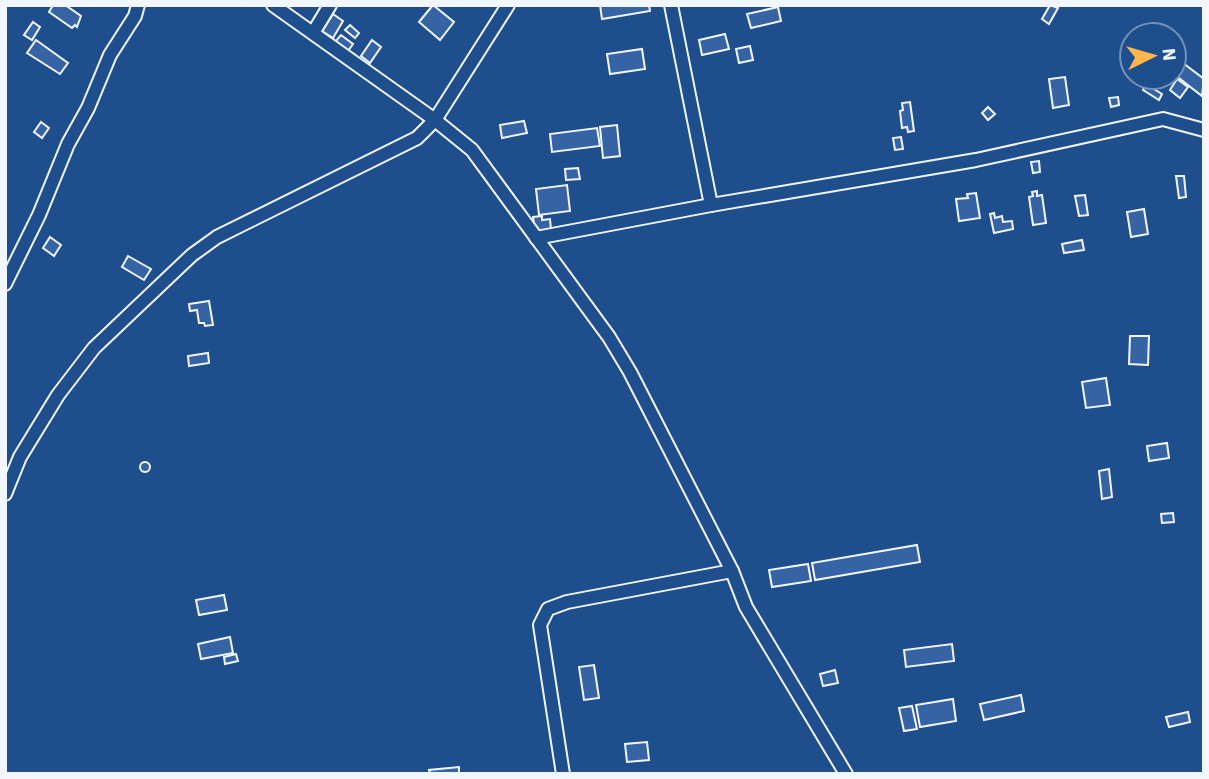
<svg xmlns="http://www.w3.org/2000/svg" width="1209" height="779" viewBox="0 0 1209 779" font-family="'Source Sans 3',sans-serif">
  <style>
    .building { fill: #3563a3; stroke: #f2f6ff; stroke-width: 2 }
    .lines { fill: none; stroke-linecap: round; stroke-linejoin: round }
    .minor-casing { stroke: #f2f6ff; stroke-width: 16 }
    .minor { stroke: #1f4e8c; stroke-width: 12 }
  </style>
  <rect width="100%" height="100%" fill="#1f4e8c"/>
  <g class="building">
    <path d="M53,5h12l16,11 -4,11 -2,-2 -3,3 -23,-16z"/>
    <path d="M433,5l21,17 -14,18 -21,-18z"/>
    <path d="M600,5h49l1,6 -48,8z"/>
    <path d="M1050,5l8,3 -9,16 -7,-5z"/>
    <path d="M778,7l3,14 -30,7 -4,-14z"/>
    <path d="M333,14l10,7 -10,17 -11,-7z"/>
    <path d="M33,22l7,5 -8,13 -8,-5z"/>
    <path d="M350,25l9,8 -4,5 -10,-8z"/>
    <path d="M725,34l4,15 -27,6 -3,-15z"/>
    <path d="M341,35l12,9 -5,7 -13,-9z"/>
    <path d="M36,40l32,23 -8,11 -33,-21z"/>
    <path d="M372,40l9,7 -11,16 -9,-7z"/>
    <path d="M750,46l3,14 -14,3 -3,-14z"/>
    <path d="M642,49l3,20 -35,5 -3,-20z"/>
    <path d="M1183,63l21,16 -2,17 -27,-21z"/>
    <path d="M1065,77l4,28 -16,3 -4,-29z"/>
    <path d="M1177,79l11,8 -8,11 -10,-8z"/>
    <path d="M1146,84l16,10 -3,6 -16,-10z"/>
    <path d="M1118,97l1,8 -8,2 -2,-9z"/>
    <path d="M910,102l4,29 -6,1 -1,-5 -5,1 -2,-17 3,-1 -1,-7z"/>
    <path d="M988,107l7,7 -7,6 -6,-7z"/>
    <path d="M524,121l3,12 -25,5 -2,-13z"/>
    <path d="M41,122l8,6 -7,10 -8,-6z"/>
    <path d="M617,125l3,31 -17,2 -3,-31z"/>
    <path d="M597,128l3,18 -48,6 -2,-18z"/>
    <path d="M901,137l2,12 -8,1 -2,-12z"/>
    <path d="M1039,161l1,11 -7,1 -2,-11z"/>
    <path d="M578,168l2,11 -14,1 -1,-11z"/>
    <path d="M1176,176h8l2,21 -7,1z"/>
    <path d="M567,185l3,26 -31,4 -3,-26z"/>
    <path d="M1037,191v5l5,-1 4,28 -13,2 -4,-28 4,-1 -1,-4z"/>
    <path d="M976,193l4,25 -21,3 -3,-22 12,-1 -1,-4z"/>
    <path d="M1085,195l3,20 -9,1 -4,-20z"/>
    <path d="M1144,209l4,25 -17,3 -4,-25z"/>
    <path d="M994,213l1,5 7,-2 1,6 9,-1 1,8 -19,4 -4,-19z"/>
    <path d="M542,216v4l8,-1 1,11 -16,2 -2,-15z"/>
    <path d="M50,237l11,8 -7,11 -11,-8z"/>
    <path d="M1082,240l2,10 -20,3 -2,-9z"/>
    <path d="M128,256l23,13 -7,11 -22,-13z"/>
    <path d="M209,301l4,24 -8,1 -1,-3h-5l-2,-13 -7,1 -1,-7z"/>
    <path d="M1130,336h19l-1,29 -19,-1z"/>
    <path d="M208,353l1,10 -20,3 -1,-10z"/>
    <path d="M1106,378l4,27 -24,3 -4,-26z"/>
    <path d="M1167,443l2,15 -20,3 -2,-15z"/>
    <circle cx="145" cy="467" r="5"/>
    <path d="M1109,469l3,28 -10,2 -3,-28z"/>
    <path d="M1173,513l1,9 -12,1 -1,-9z"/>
    <path d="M917,545l3,17 -105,18 -3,-17z"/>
    <path d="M808,564l3,17 -39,6 -3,-17z"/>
    <path d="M224,595l3,15 -28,5 -3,-15z"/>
    <path d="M230,637l3,16 -32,6 -3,-15z"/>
    <path d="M952,644l2,17 -48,6 -2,-17z"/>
    <path d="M236,654l2,7 -13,3 -1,-7z"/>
    <path d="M594,665l5,33 -15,2 -5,-33z"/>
    <path d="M835,670l3,13 -15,3 -3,-12z"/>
    <path d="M1021,695l3,16 -40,9 -4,-16z"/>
    <path d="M953,699l3,22 -36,6 -4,-22z"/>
    <path d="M912,706l5,23 -13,2 -5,-23z"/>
    <path d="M1188,712l2,10 -21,5 -3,-10z"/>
    <path d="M647,742l2,18 -22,2 -2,-18z"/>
    <path d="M459,767v7h-29l-1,-4z"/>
  </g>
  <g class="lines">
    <g class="minor-casing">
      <g id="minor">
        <path d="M273,5l162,115 37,30 137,187 21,35 102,199 14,36 100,167"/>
        <path d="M671,5l40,200"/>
        <path d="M313,33l17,-28"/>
        <path d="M536,238l175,-33 265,-45 187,-41 41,11"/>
        <path d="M5,284l34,-69 29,-71 20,-36 22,-53 25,-39 3,-11"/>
        <path d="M5,494l15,-37 38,-62 36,-47 98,-93 25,-18 200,-99 18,-18 73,-115"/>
        <path d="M563,774l-23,-149 8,-16 19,-7 165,-31"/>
      </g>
    </g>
    <use href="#minor" class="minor"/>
  </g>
  <rect width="1209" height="779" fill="none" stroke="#f2f6ff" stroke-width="14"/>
  <g transform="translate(1153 56) rotate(85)"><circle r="33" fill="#1f4e8c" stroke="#7391ba" stroke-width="2"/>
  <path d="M0-5L12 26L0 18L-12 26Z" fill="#ffb74d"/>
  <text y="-10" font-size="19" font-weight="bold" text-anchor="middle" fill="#f2f6ff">N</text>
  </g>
</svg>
